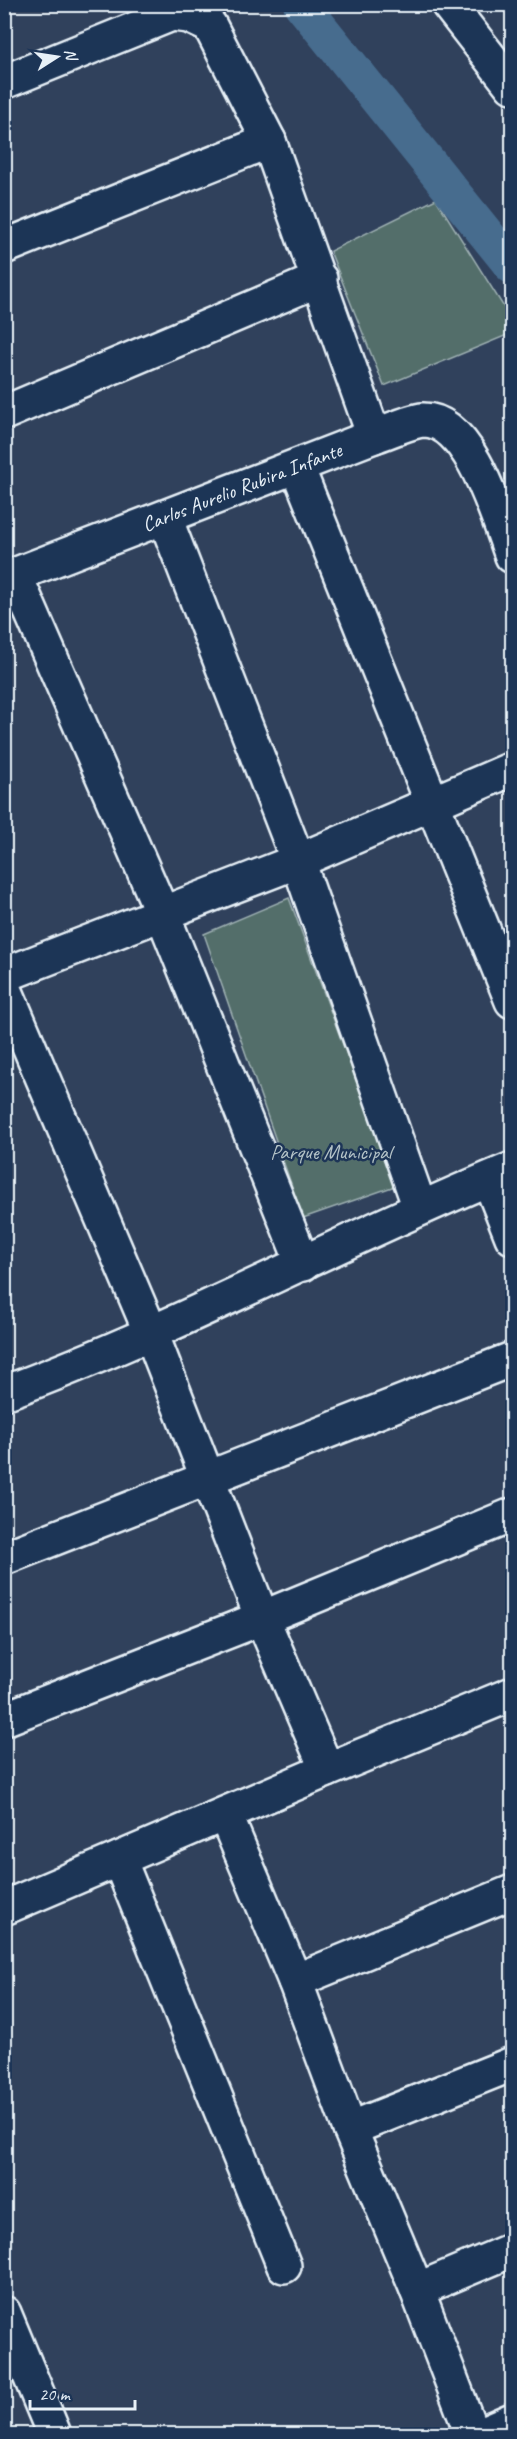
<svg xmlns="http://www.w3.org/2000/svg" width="517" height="2439" viewBox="0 0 517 2439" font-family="Caveat,sans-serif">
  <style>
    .green { fill: #536e6b; stroke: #9eb0b2; stroke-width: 1.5 }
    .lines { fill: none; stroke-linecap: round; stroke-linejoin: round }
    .canal { stroke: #476c8e; stroke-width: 36 }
    .street-casing { stroke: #e8f1f8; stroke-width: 38 }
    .street { stroke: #1d3557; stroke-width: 33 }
    .labels { text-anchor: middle; stroke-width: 5; stroke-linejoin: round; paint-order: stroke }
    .street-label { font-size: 21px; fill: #e8f1f8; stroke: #1d3557 }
    .park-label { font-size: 21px; fill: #b4c3c7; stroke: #1d3557 }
  </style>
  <rect width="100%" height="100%" fill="#30415c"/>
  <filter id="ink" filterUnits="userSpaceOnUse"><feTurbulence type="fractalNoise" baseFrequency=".0167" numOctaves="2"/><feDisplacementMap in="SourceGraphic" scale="12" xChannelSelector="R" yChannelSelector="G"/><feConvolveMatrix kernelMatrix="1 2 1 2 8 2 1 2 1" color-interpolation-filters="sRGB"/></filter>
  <g filter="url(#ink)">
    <g class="green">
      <path d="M436,199l76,121v13l-128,53 -54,-135z"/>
      <path d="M289,898l106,288 -92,32 -99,-284z"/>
    </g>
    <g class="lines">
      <path class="canal" d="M301,4l211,262"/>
      <g class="street-casing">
        <g id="street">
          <path d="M448,4l64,82"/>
          <path d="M4,82l168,-68 17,2 21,10 59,115 105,295"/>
          <path d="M4,247l265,-106"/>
          <path d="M4,413l316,-134"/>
          <path d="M297,467l215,534"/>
          <path d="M165,518l133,343 122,347"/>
          <path d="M15,575l148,340 140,349"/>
          <path id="s1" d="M4,579l370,-143c13,-4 36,-15 49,-16 48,-1 75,99 89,136"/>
          <path d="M4,975l294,-114 214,-92"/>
          <path d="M4,987l147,346 111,285 65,152"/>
          <path d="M489,1179l23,58"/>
          <path d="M4,1393c174,-64 337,-154 508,-224"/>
          <path d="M4,1558l508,-199"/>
          <path d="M4,1719l258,-101 250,-103"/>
          <path d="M225,1814l70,167 55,148 67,161 55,144"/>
          <path d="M119,1859l165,407"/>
          <path d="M4,1908l323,-138 185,-76"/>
          <path d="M295,1981l217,-89"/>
          <path d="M350,2129l162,-65"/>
          <path d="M417,2290l95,-40"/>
          <path d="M4,2313l50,121"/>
          <path d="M480,2434l32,-14"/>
        </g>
      </g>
      <use href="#street" class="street"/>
    </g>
  </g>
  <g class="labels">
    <g class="street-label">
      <text dy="7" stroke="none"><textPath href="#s1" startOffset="255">Carlos Aurelio Rubira Infante</textPath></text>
    </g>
    <g class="park-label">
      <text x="331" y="1159">Parque Municipal</text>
    </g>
  </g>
  <rect width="517" height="2439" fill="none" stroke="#1d3557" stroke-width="24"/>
  <rect x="12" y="12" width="493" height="2415" fill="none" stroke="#e8f1f8" stroke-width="2" filter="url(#ink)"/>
  <g transform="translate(57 57) rotate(78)" stroke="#1d3557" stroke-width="4.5" paint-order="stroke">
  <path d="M0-4.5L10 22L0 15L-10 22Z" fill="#e8f1f8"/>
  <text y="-9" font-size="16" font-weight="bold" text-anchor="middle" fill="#e8f1f8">N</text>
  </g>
  <path d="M30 2400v9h105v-9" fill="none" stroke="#e8f1f8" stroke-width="3"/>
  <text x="39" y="2400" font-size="18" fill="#e8f1f8" stroke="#1d3557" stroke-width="4.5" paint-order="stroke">20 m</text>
</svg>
